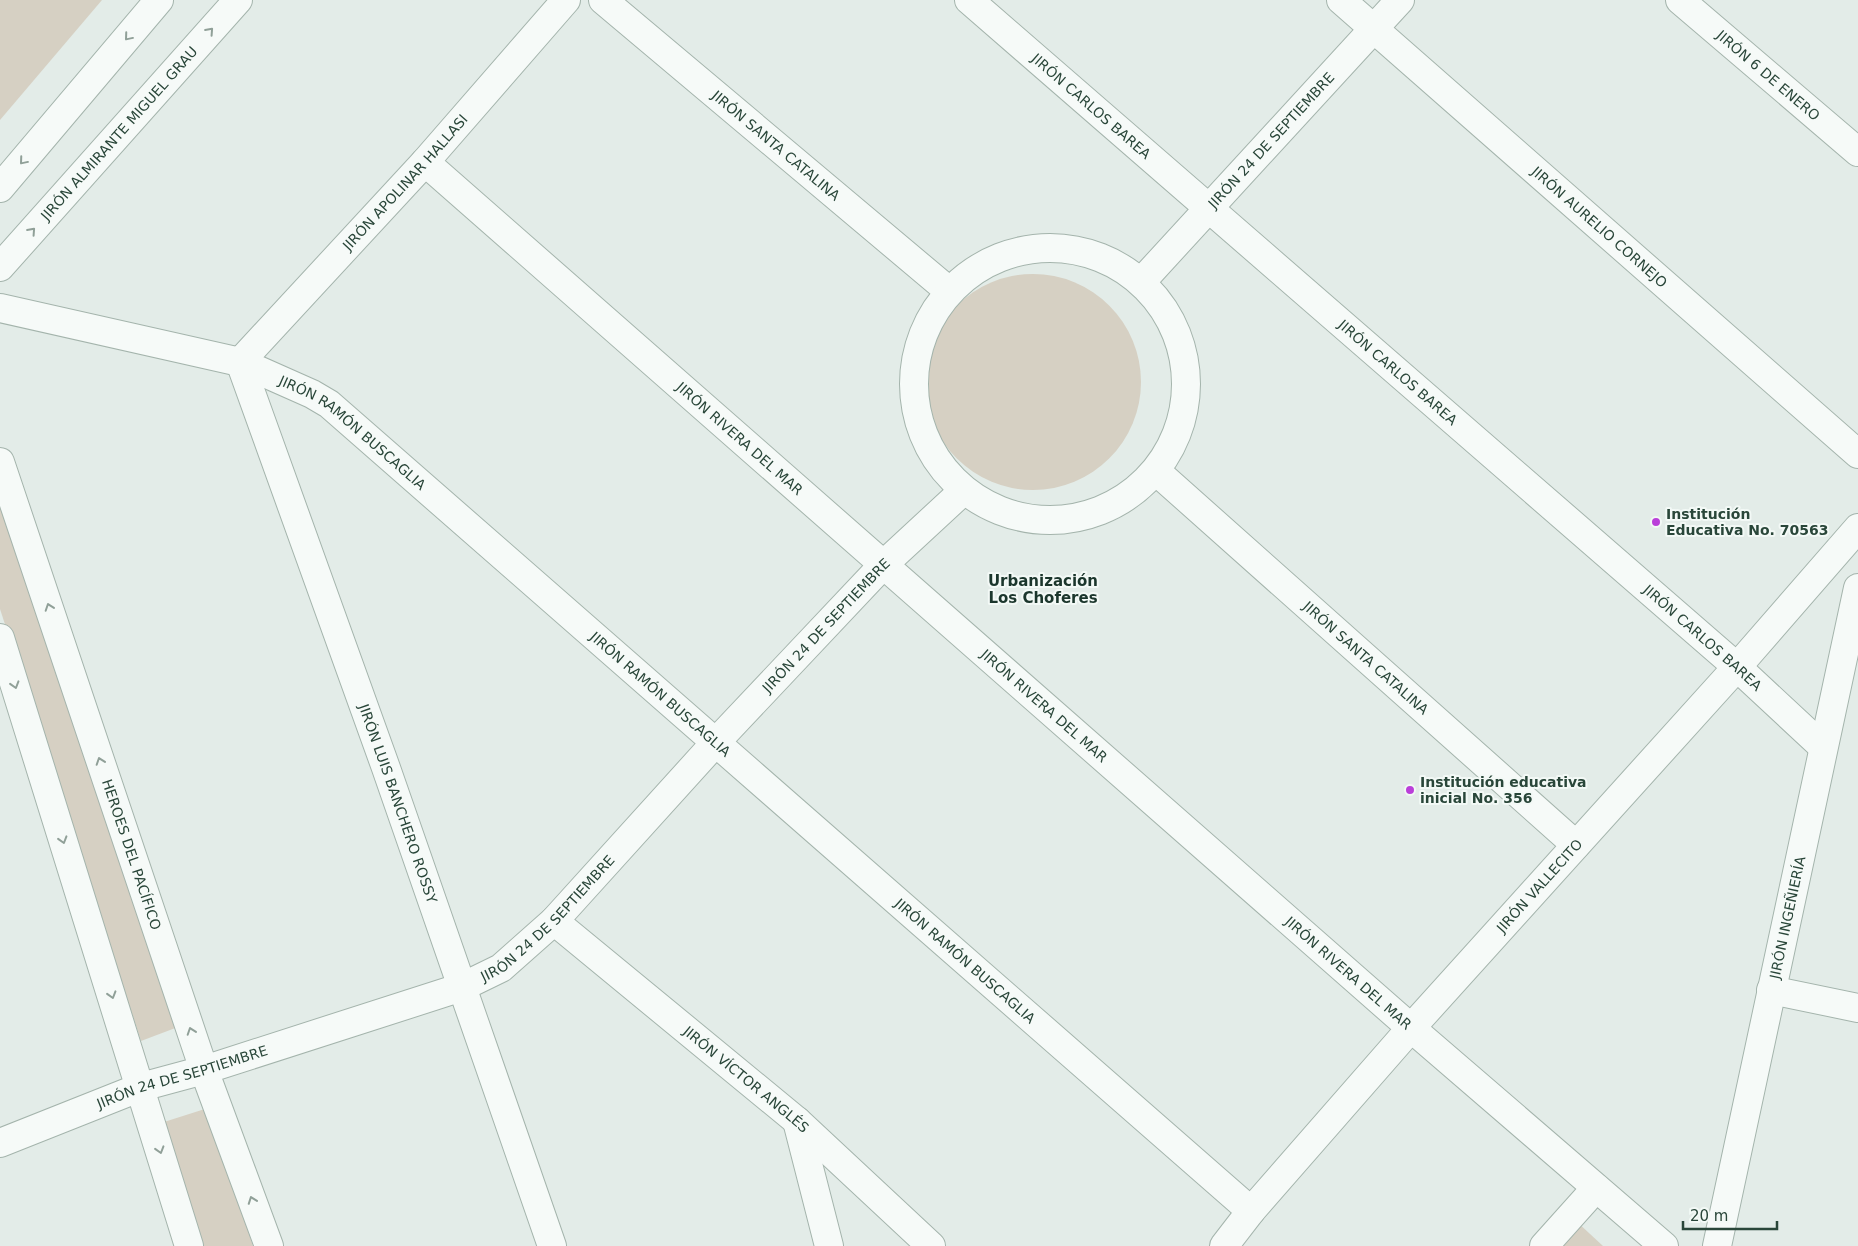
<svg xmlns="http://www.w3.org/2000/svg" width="1858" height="1246" viewBox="0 0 1858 1246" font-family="'DejaVu Sans',sans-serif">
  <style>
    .green { fill: #d6d0c3 }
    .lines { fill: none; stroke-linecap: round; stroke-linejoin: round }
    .minor-casing { stroke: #a4b4ac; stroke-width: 30 }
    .minor { stroke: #f6faf8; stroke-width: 28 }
    .oneway { stroke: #90a098 }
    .poi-dot { fill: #ba3fd9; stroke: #f3f9f6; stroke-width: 2 }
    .labels { text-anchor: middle; stroke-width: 4; stroke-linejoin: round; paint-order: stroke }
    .street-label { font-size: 14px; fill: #294639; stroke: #f3f9f6 }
    .poi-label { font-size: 14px; font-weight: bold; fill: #294639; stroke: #f3f9f6; text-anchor: start }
    .neighbourhood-label { font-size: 15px; font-weight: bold; fill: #1b362c; stroke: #f3f9f6 }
  </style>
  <rect width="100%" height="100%" fill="#e3ece8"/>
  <g class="green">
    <path d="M0,0h102l-102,120z"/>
    <circle cx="1033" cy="382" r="108"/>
    <path d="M0,490l178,537 -37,14 -141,-432z"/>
    <path d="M208,1108l45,138h-49l-40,-124z"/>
    <path d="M1576,1221l27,25h-49z"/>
  </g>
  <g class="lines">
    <g class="minor-casing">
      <g id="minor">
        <path id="s1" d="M603,0l346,291"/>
        <path id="s2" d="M969,0l768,667 86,80"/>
        <path id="s3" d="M1341,0l517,454"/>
        <path id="s4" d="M1680,0l178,152"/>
        <path id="s5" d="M425,162l986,866 253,218"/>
        <path d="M0,188l159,-188"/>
        <circle cx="1050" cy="384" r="136"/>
        <path id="s6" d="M0,267l238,-267"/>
        <path id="s7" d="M1142,281l258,-281"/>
        <path id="s8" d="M0,308l240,54 72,32 17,10 922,807"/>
        <path id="s9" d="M240,362l146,406 166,478"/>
        <path id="s10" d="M240,362l185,-200 141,-162"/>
        <path id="s11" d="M0,462l204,608 65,176"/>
        <path id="s12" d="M1156,471l420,374"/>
        <path d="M0,638l189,608"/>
        <path id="s13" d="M554,921l243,200 134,125"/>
        <path d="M1771,990l87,18"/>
        <path d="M797,1121l32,125"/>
        <path id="s14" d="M0,1143l141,-56 63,-17 258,-83 39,-19 53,-47 162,-179 167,-177 80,-74"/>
        <path id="s15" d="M1224,1246l27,-35 160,-183 326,-361 121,-139"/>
        <path d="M1544,1246l52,-58"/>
        <path id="s16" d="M1717,1246l141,-658"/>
      </g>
    </g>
    <use href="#minor" class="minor"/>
  </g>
  <defs><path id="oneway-chevron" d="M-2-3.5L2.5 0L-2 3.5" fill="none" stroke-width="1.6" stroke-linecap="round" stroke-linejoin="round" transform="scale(1.25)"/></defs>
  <g class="oneway">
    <use href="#oneway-chevron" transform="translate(210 31) rotate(-48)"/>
    <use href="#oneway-chevron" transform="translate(128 37) rotate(130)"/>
    <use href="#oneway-chevron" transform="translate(23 161) rotate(130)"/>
    <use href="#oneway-chevron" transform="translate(32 231) rotate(-48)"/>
    <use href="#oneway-chevron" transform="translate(49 607) rotate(-109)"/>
    <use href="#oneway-chevron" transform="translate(15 685) rotate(73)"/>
    <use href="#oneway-chevron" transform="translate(100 761) rotate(-109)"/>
    <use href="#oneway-chevron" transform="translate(63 840) rotate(73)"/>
    <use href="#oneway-chevron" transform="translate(112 995) rotate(73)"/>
    <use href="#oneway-chevron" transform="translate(191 1031) rotate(-109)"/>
    <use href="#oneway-chevron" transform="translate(160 1150) rotate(73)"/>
    <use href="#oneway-chevron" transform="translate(252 1200) rotate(-110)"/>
  </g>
  <g class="poi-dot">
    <circle cx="1656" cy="522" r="5"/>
    <circle cx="1410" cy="790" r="5"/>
  </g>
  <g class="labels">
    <g class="street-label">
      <text dy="5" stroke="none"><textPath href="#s4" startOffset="116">JIRÓN 6 DE ENERO</textPath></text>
      <text dy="5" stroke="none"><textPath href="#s2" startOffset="162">JIRÓN CARLOS BAREA</textPath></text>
      <text dy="5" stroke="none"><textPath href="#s6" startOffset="179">JIRÓN ALMIRANTE MIGUEL GRAU</textPath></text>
      <text dy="5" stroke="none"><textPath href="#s7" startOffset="191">JIRÓN 24 DE SEPTIEMBRE</textPath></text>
      <text dy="5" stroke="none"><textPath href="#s1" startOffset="226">JIRÓN SANTA CATALINA</textPath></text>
      <text dy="5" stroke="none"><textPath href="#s10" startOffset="244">JIRÓN APOLINAR HALLASI</textPath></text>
      <text dy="5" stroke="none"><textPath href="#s3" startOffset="344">JIRÓN AURELIO CORNEJO</textPath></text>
      <text dy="5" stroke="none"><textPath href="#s2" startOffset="568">JIRÓN CARLOS BAREA</textPath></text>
      <text dy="5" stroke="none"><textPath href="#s8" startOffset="380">JIRÓN RAMÓN BUSCAGLIA</textPath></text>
      <text dy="5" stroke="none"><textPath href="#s5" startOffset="419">JIRÓN RIVERA DEL MAR</textPath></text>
      <text dy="5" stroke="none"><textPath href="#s14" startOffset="1004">JIRÓN 24 DE SEPTIEMBRE</textPath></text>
      <text dy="5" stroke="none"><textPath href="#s2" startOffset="972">JIRÓN CARLOS BAREA</textPath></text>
      <text dy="5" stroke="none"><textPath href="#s12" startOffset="281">JIRÓN SANTA CATALINA</textPath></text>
      <text dy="5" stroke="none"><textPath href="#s8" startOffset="785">JIRÓN RAMÓN BUSCAGLIA</textPath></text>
      <text dy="5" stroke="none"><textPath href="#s5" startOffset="824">JIRÓN RIVERA DEL MAR</textPath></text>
      <text dy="5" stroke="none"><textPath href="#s9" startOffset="469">JIRÓN LUIS BANCHERO ROSSY</textPath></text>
      <text dy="5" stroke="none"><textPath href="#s11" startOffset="414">HEROES DEL PACÍFICO</textPath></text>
      <text dy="5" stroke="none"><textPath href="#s15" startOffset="479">JIRÓN VALLECITO</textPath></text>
      <text dy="5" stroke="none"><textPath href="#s14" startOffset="599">JIRÓN 24 DE SEPTIEMBRE</textPath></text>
      <text dy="5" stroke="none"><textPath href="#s16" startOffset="336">JIRÓN INGEÑIERÍA</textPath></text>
      <text dy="5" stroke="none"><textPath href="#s8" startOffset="1190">JIRÓN RAMÓN BUSCAGLIA</textPath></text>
      <text dy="5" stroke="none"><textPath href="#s5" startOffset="1229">JIRÓN RIVERA DEL MAR</textPath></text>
      <text dy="5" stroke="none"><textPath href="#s14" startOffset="194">JIRÓN 24 DE SEPTIEMBRE</textPath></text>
      <text dy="5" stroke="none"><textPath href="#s13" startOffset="249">JIRÓN VÍCTOR ANGLÉS</textPath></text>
    </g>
    <g class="poi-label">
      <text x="1666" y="519">Institución<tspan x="1666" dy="16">Educativa No. 70563</tspan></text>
      <text x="1420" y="787">Institución educativa<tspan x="1420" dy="16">inicial No. 356</tspan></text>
    </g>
    <g class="neighbourhood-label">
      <text x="1043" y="586">Urbanización<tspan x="1043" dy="17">Los Choferes</tspan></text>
    </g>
  </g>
  <path d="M1683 1221v8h94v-8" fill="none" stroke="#294639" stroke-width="2.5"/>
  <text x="1690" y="1221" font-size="15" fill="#294639" stroke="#f3f9f6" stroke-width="4" paint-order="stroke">20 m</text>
</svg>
